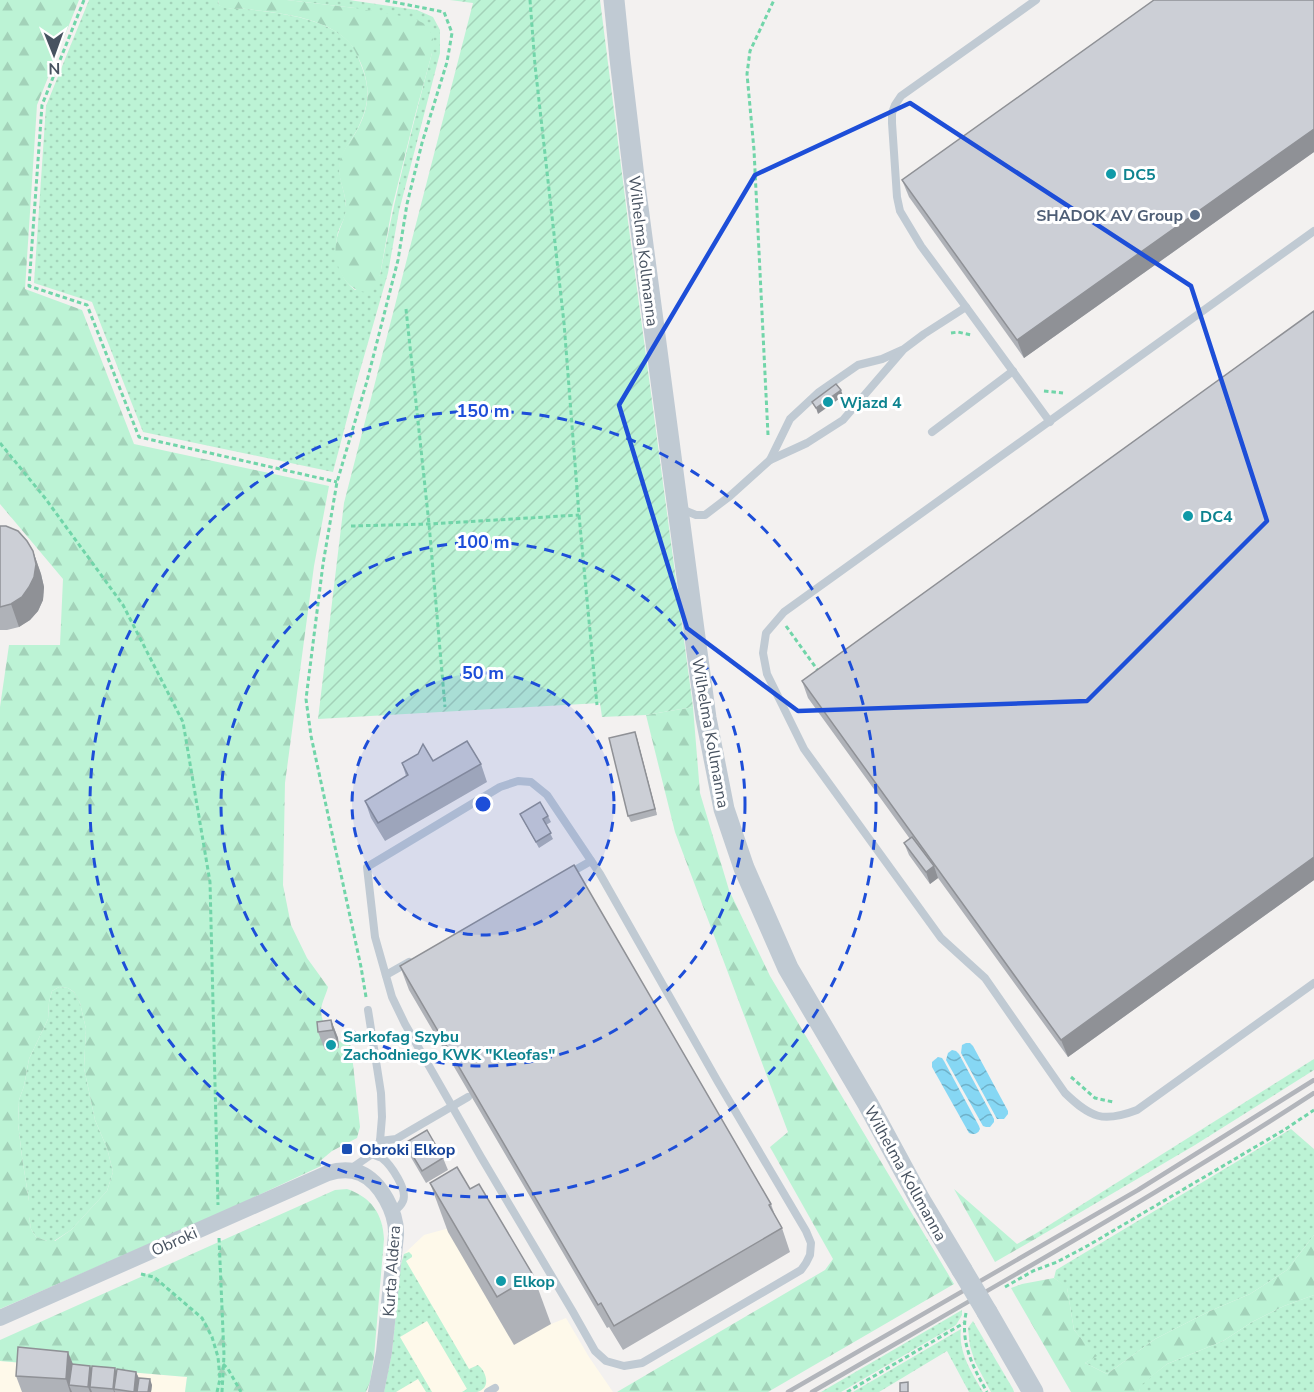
<svg xmlns="http://www.w3.org/2000/svg" width="1314" height="1392" viewBox="0 0 1314 1392" font-family="'Nunito Sans',sans-serif">
  <style>
    .commercial { fill: #fef9ea }
    .grass { fill: url(#grass-dots) }
    .forest { fill: url(#forest-firs); fill-rule: evenodd }
    .garden { fill: url(#garden-furrows) }
    .water { fill: url(#water-waves) }
    .lines { fill: none; stroke-linecap: round; stroke-linejoin: round }
    .path { stroke: #71d5a9; stroke-width: 3; stroke-dasharray: 4.5 3; stroke-linecap: butt }
    .service { stroke: #c0cad3; stroke-width: 8 }
    .minor { stroke: #c0cad3; stroke-width: 16 }
    .tertiary { stroke: #c0cad3; stroke-width: 21 }
    .rail { stroke: #b2b5bb; stroke-width: 4.5 }
    .tertiary-bridge { stroke: #c0cad3; stroke-width: 21 }
    .wall { fill: #afb2b8 }
    .shaded-wall { fill: #8f9196 }
    .building { fill: #cccfd6; stroke: #8f9196; stroke-width: 1.5 }
    .marked { fill: none; stroke: #1d4ed8; stroke-width: 4.5; stroke-linejoin: round }
    .ring { fill: none; stroke: #1d4ed8; stroke-width: 3; stroke-dasharray: 10 8 }
    .culture-dot { fill: #0f9aa8; stroke: #fff; stroke-width: 2 }
    .service-dot { fill: #5c6f8a; stroke: #fff; stroke-width: 2 }
    .transit-dot { fill: #1a4fb4; stroke: #fff; stroke-width: 2 }
    .labels { text-anchor: middle; stroke-width: 6; stroke-linejoin: round; paint-order: stroke }
    .culture-label { font-size: 16px; font-weight: bold; fill: #0d838f; stroke: #fff; text-anchor: start }
    .service-label { font-size: 16px; font-weight: bold; fill: #4e5e75; stroke: #fff; text-anchor: end }
    .street-label { font-size: 16px; fill: #475260; stroke: #fff }
    .transit-label { font-size: 16px; font-weight: bold; fill: #164399; stroke: #fff; text-anchor: start }
    .centre { fill: #1d4ed8; stroke: #fff; stroke-width: 3 }
    .ring-label { font-size: 18px; text-anchor: middle; font-weight: bold; fill: #1d4ed8; stroke: #fff; stroke-width: 6; stroke-linejoin: round; paint-order: stroke }
  </style>
  <defs>
    <pattern id="grass-dots" width="8" height="8" patternUnits="userSpaceOnUse" patternTransform="scale(1.5)"><rect width="8" height="8" fill="#bcf3d5"/><path d="M2 2h.1M6 6h.1" fill="none" stroke="#a3d2b9" stroke-width="1.8" stroke-linecap="round"/></pattern>
    <pattern id="forest-firs" width="22" height="20" patternUnits="userSpaceOnUse" patternTransform="scale(1.5)"><rect width="22" height="20" fill="#bcf3d5"/><path d="M5 1l3.5 6h-7zM16 11l3.5 6h-7z" fill="#a3d2b9"/></pattern>
    <pattern id="garden-furrows" width="10" height="10" patternUnits="userSpaceOnUse" patternTransform="scale(1.5)"><rect width="10" height="10" fill="#bcf3d5"/><path d="M-1 1l2-2M0 10L10 0M9 11l2-2" fill="none" stroke="#a3d2b9"/></pattern>
    <pattern id="water-waves" width="16" height="10" patternUnits="userSpaceOnUse" patternTransform="scale(1.5)"><rect width="16" height="10" fill="#86d7f4"/><path d="M0 5q4-4 8 0t8 0" fill="none" stroke="#6fb1c9"/></pattern>
  </defs>
  <rect width="100%" height="100%" fill="#f3f1f0"/>
  <g class="commercial">
    <path d="M460,1225l91,99 15,-6 23,39 24,35h-228l8,-31 11,-107 20,-19z"/>
    <path d="M0,1361l187,16 -2,15h-185z"/>
  </g>
  <g class="grass">
    <path d="M89,0h129l1,5c9,5 17,3 27,4 32,4 78,8 102,32 7,7 10,15 13,24 10,24 8,41 -4,65 -6,11 -14,20 -17,32 -3,15 6,30 6,45 1,9 -5,17 -8,25 -5,20 0,46 17,58l25,-15c14,-75 32,-148 52,-222l-77,-45 -68,-8h62l68,10 16,7 7,13v23l-41,158 -11,62 -31,108 -24,91 -190,-40 -51,-130 -58,-19 12,-177z"/>
    <path d="M59,987l9,1 6,4 6,11 6,26 -2,39 3,14 8,38 12,28 6,24 -6,19 -36,39 -17,11h-7l-11,-4 -5,-8 -2,-12v-16l-7,-44 -4,-34 1,-23 5,-14 5,-27 19,-40 1,-17 3,-11z"/>
    <path d="M1314,1059v11l-119,75 -160,94v-5z"/>
    <path d="M1291,1129l23,20v86l-27,35 -37,24 -40,17 -55,28 -48,35 -22,-11 11,-7 -22,-26 -7,-42 -13,-10 2,-8z"/>
    <path d="M409,1252l3,3v2l-6,4 63,108 9,-4c8,6 14,23 -1,27 -4,0 -11,0 -15,0l5,-3 -40,-68 -27,16 32,55h-6l-8,-13 -22,13h-12l8,-40 9,-88 3,-10z"/>
    <path d="M1314,1295v97h-175l1,-7 27,-21 56,-23 29,-19 32,-16z"/>
    <path d="M962,1310v5l-6,10 -115,67h-20z"/>
    <path d="M973,1321l40,68 1,3h-23l-16,-30 -5,-16 -2,-18z"/>
    <path d="M961,1329c-3,23 11,44 22,63h-14l-22,-41 -68,41h-26z"/>
  </g>
  <g class="forest">
    <path d="M0,0h79l-42,105 -12,184 57,21 52,134 195,42 -15,80 -29,217 -2,102 8,40 16,33 21,29c-2,8 -6,14 -7,23 0,7 3,13 4,20 1,6 0,13 0,20l14,-2 -1,-7 10,2 3,3 9,81 -3,11 -25,13 -12,10 1,5 -109,51 -212,92v-602l9,-62h51l3,-66 -63,-75zM59,987l9,1 6,4 6,11 6,26 -2,39 3,14 8,38 12,28 6,24 -6,19 -36,39 -16,11h-8l-11,-4 -5,-8 -2,-12v-16l-7,-44 -4,-34 1,-23 5,-14 5,-27 19,-40 1,-17 3,-11z"/>
    <path d="M218,0h69l68,8 58,10 10,5 7,7 3,10 -1,13 -18,66 -22,89 -12,67 -6,13 -7,4c-22,0 -34,-28 -31,-48 1,-14 11,-26 10,-39 -1,-16 -10,-29 -6,-45 3,-11 11,-19 16,-28 13,-23 15,-42 6,-66 -3,-7 -6,-14 -10,-20 -22,-29 -73,-33 -106,-37 -9,-1 -19,2 -27,-4z"/>
    <path d="M693,707l7,86 29,97 41,86 184,308 -186,108h-151l208,-122 8,-11 -63,-112 18,-15 -113,-300 -29,-117z"/>
    <path d="M347,1189c24,8 36,25 37,50l-10,118 -4,25 -4,10h-181l2,-15 -187,-16v-21l335,-150z"/>
    <path d="M954,1189l63,55 18,-10v5l-40,23z"/>
    <path d="M1314,1235v60l-30,11 -32,16 -29,19 -56,23 -26,21 -2,7h-68l-60,-104 11,-4 32,-6 13,9 7,43 23,26 -12,7 22,11 48,-35 55,-28 40,-17 37,-24z"/>
  </g>
  <path class="garden" d="M450,0h150l29,229 64,478 -47,8 -44,2 -2,-14 -282,16 26,-216 129,-500z"/>
  <g class="water">
    <path d="M966,1043h4l3,3 35,65v3l-4,5h-7l-36,-66 1,-8z"/>
    <path d="M952,1050l4,1 3,3 35,65v3l-4,5h-4l-3,-1 -37,-66 2,-7z"/>
    <path d="M938,1057l4,1 2,3 35,65 1,3c-2,5 -6,6 -11,4l-37,-66v-5z"/>
  </g>
  <g class="lines">
    <g class="path">
      <path d="M84,0l-42,105 -13,181 58,19 52,132 198,45"/>
      <path d="M530,0l5,65 29,258 15,192 18,190"/>
      <path d="M406,309l23,215 16,183"/>
      <path d="M951,333l7,-1 13,3"/>
      <path d="M1044,391l19,2"/>
      <path d="M768,435l-14,-285 -7,-76 3,-23 24,-51"/>
      <path d="M0,443l45,55 78,107 60,117 27,160 8,323"/>
      <path d="M351,526l78,-2 150,-9"/>
      <path d="M786,626l33,46"/>
      <path d="M366,997l-5,-30 -50,-231 -5,-37 17,-135 14,-82 30,-101 31,-121 9,-56 15,-61 25,-81 5,-29 -8,-21 -61,-12"/>
      <path d="M1071,1077l24,21 18,4"/>
      <path d="M219,1238l5,117 -2,37"/>
      <path d="M141,1274l13,3 48,41 10,19 6,20 2,22 -3,13"/>
      <path d="M1005,1287l28,-16 24,-9 32,-17 195,-115 30,-20"/>
      <path d="M966,1313c-6,30 7,54 21,79"/>
      <path d="M223,1364l5,5 13,23"/>
      <path d="M847,1392l117,-69"/>
    </g>
    <g class="service">
      <path d="M1314,231l-530,381 -18,21 -3,20 4,21 37,75 137,189 44,40 80,115c26,25 38,30 72,17l177,-127"/>
      <path d="M966,307l-45,-61 -21,-35 -3,-14 -5,-74v-10l3,-8 6,-9 135,-96"/>
      <path d="M932,432l81,-61"/>
      <path d="M770,460l20,-41 29,-27 39,-27 24,-6 20,-9"/>
      <path d="M679,508l17,7h9l25,-19 40,-36 37,-17 36,-23 61,-71 20,-15 42,-27 84,115"/>
      <path d="M518,781l13,1 16,13 53,79 118,208 88,149 5,12 -1,12 -4,8 -5,7 -159,93 -18,3 -18,-5 -11,-10 -22,-39 -92,-155 -76,-133 -13,-27 -17,-60 -8,-70 133,-80z"/>
      <path d="M568,874l23,-13"/>
      <path d="M386,975l23,-13"/>
      <path d="M368,1010l13,83 1,24 -2,24 -8,13"/>
      <path d="M380,1141l16,-2 72,-42"/>
      <path d="M349,1170l23,-16c4,2 7,3 10,4 9,7 26,32 21,43 -2,5 -6,8 -10,11"/>
      <path d="M488,1392l7,-4"/>
    </g>
    <path class="minor" d="M0,1318l328,-145c10,-3 22,-4 32,0 21,9 37,40 36,62l-12,117 -8,40"/>
    <g class="tertiary">
      <path d="M614,0l6,59 14,118 60,453 12,88 18,91 20,59 44,100 80,136 52,96 42,70"/>
      <path d="M987,1312l46,80"/>
    </g>
    <g class="rail">
      <path d="M788,1392l350,-202 176,-110"/>
      <path d="M812,1392c169,-98 339,-193 502,-299"/>
    </g>
    <path class="tertiary-bridge" d="M962,1270l25,42"/>
  </g>
  <g class="wall">
    <path d="M1314,0v152l-290,206 -115,-161 -7,-17z"/>
    <path d="M1314,311v569l-246,177 -130,-179 -8,6 -21,-29 -5,-12 6,-4 -102,-141 -6,-17z"/>
    <path d="M0,526l33,25 8,23 3,13 -1,13 -5,11 -8,9 -11,7 -12,3h-7z"/>
    <path d="M637,738l20,77 -26,7 -3,-6z"/>
    <path d="M433,761l48,3 6,18 -102,59 -14,-23 -6,-17 41,-25 -4,-13z"/>
    <path d="M520,814l28,2 3,6 -5,3 7,14 -14,9 -16,-28z"/>
    <path d="M400,966l371,238 6,17 5,7 8,24 -167,98 -14,-23 -2,1 -198,-338z"/>
    <path d="M331,1020l7,18 1,10 -14,2 -7,-18z"/>
    <path d="M405,1143l38,15 5,12 -22,13 -17,-29z"/>
    <path d="M430,1183l40,6 63,86 18,49 -37,21 -66,-113z"/>
    <path d="M73,1364l17,2 1,4 45,2 3,6 13,7 -1,7h-129l-6,-16z"/>
  </g>
  <g class="shaded-wall">
    <path d="M1314,129v23l-290,206 -7,-18z"/>
    <path d="M841,390l2,6 -25,18 -2,-6z"/>
    <path d="M33,551l8,23 3,13 -1,13 -5,11 -8,9 -11,7 -8,-23z"/>
    <path d="M635,732l2,6 20,77 -2,-6z"/>
    <path d="M1314,857v23l-246,177 -7,-17z"/>
    <path d="M934,866l4,12 -8,6 -4,-12z"/>
    <path d="M331,1020l7,18 1,10 -6,-18z"/>
    <path d="M68,1352l7,17 -6,16 3,7h-2l-4,-13z"/>
    <path d="M90,1366l4,12 -4,9 2,5h-2l-2,-5z"/>
    <path d="M115,1368l4,12 -5,9 1,3h-1l-1,-3z"/>
    <path d="M136,1372l5,12 -1,8h-6z"/>
    <path d="M150,1379l2,6 -1,7h-3z"/>
  </g>
  <g class="building">
    <path d="M1154,0h160v129l-297,211 -115,-160z"/>
    <path d="M1314,311v546l-253,183 -259,-359z"/>
    <path d="M836,384l5,6 -25,18 -4,-6z"/>
    <path d="M0,526h6l12,5 9,10 6,10 3,13 -2,13 -5,10 -7,10 -11,7 -11,3z"/>
    <path d="M635,732l20,77 -27,7 -19,-78z"/>
    <path d="M467,741l14,23 -103,59 -13,-22 43,-26 -6,-12 16,-9 5,-10 10,17z"/>
    <path d="M540,802l8,14 -5,3 8,14 -15,9 -16,-28z"/>
    <path d="M912,837l22,29 -8,6 -22,-29z"/>
    <path d="M574,865l197,339 -2,1 13,23 -168,98 -13,-23 -3,2 -198,-339z"/>
    <path d="M331,1020l2,10 -15,2 -1,-10z"/>
    <path d="M427,1130l16,28 -21,13 -17,-28z"/>
    <path d="M457,1167l13,22 9,-5 54,91 -36,22 -67,-114z"/>
    <path d="M18,1347l50,5 -2,27 -50,-3z"/>
    <path d="M72,1364l18,2 -2,21 -19,-2z"/>
    <path d="M92,1366l23,2 -2,21 -23,-2z"/>
    <path d="M117,1369l19,3 -2,20 -20,-3z"/>
    <path d="M139,1378l11,1 -2,13h-11z"/>
    <path d="M908,1382v10h-8v-9z"/>
  </g>
  <path class="marked" d="M910,103l281,183 76,235 -180,180 -289,10 -111,-83 -68,-223 136,-230z"/>
  <circle cx="483" cy="804" r="131" fill="#1d4ed8" fill-opacity=".12"/>
  <g class="ring">
    <circle cx="483" cy="804" r="131"/>
    <circle cx="483" cy="804" r="262"/>
    <circle cx="483" cy="804" r="393"/>
  </g>
  <g class="culture-dot">
    <circle cx="1111" cy="174" r="6"/>
    <circle cx="828" cy="402" r="6"/>
    <circle cx="1188" cy="516" r="6"/>
    <circle cx="331" cy="1045" r="6"/>
    <circle cx="501" cy="1281" r="6"/>
  </g>
  <circle class="service-dot" cx="1195" cy="215" r="6"/>
  <rect class="transit-dot" x="341" y="1143" width="12" height="12" rx="3"/>
  <g class="labels">
    <g class="culture-label">
      <text x="1123" y="180">DC5</text>
      <text x="840" y="408">Wjazd 4</text>
      <text x="1200" y="522">DC4</text>
      <text x="343" y="1042">Sarkofag Szybu<tspan x="343" dy="18">Zachodniego KWK "Kleofas"</tspan></text>
      <text x="513" y="1287">Elkop</text>
    </g>
    <g class="service-label">
      <text x="1183" y="221">SHADOK AV Group</text>
    </g>
    <g class="street-label">
      <text transform="translate(644 251) rotate(83)" y="6">Wilhelma Kollmanna</text>
      <text transform="translate(711 733) rotate(80)" y="6">Wilhelma Kollmanna</text>
      <text transform="translate(906 1173) rotate(61)" y="6">Wilhelma Kollmanna</text>
      <text transform="translate(174 1241) rotate(-24)" y="6">Obroki</text>
      <text transform="translate(391 1271) rotate(-86)" y="6">Kurta Aldera</text>
    </g>
    <g class="transit-label">
      <text x="359" y="1155">Obroki Elkop</text>
    </g>
  </g>
  <circle cx="483" cy="804" r="9" class="centre"/>
  <g class="ring-label">
    <text x="483" y="417">150 m</text>
    <text x="483" y="548">100 m</text>
    <text x="483" y="679">50 m</text>
  </g>
  <g transform="translate(54 54) rotate(179)" stroke="#ffffff" stroke-width="4.5" paint-order="stroke">
  <path d="M0-4.5L10 22L0 15L-10 22Z" fill="#475260"/>
  <text y="-9" font-size="16" font-weight="bold" text-anchor="middle" fill="#475260">N</text>
  </g>
</svg>
